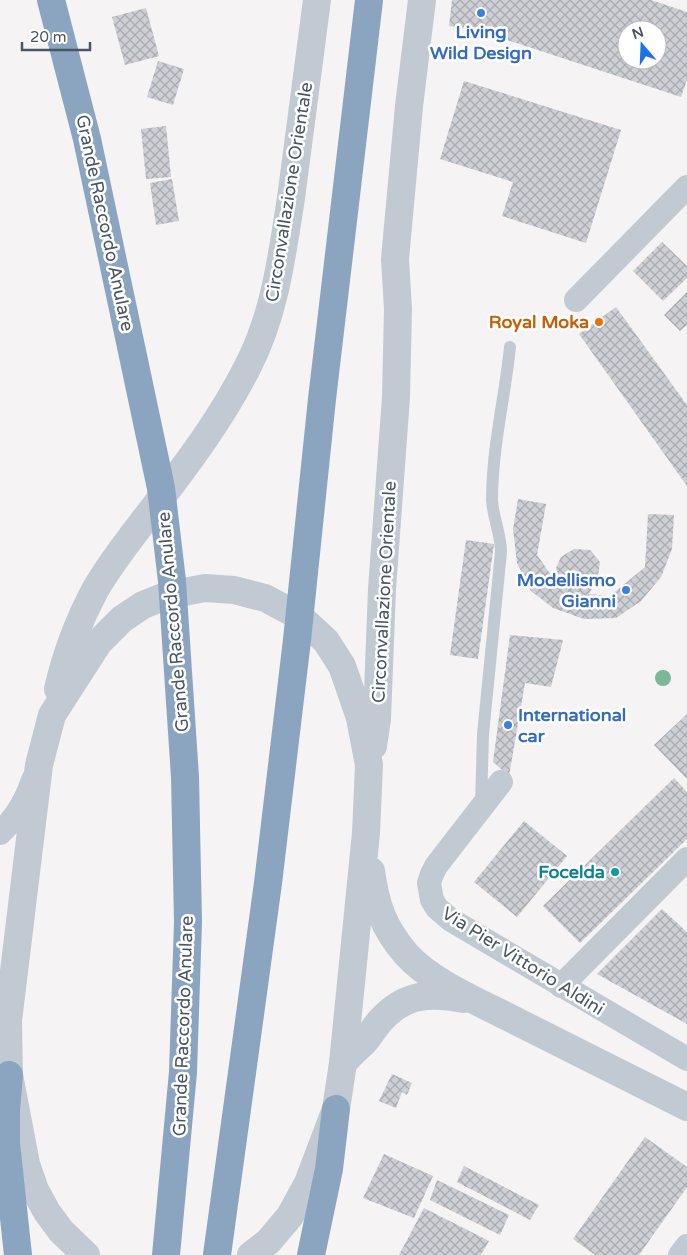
<svg xmlns="http://www.w3.org/2000/svg" width="687" height="1255" viewBox="0 0 687 1255" font-family="'Varela Round',sans-serif">
  <style>
    .building { fill: url(#building-cross-hatch); fill-rule: evenodd }
    .lines { fill: none; stroke-linecap: round; stroke-linejoin: round }
    .service { stroke: #c1cad2; stroke-width: 12 }
    .minor { stroke: #c1cad2; stroke-width: 24 }
    .tertiary { stroke: #c1cad2; stroke-width: 28 }
    .motorway { stroke: #8ba5c1; stroke-width: 28 }
    .tree { fill: #7bb799 }
    .shop-dot { fill: #3f7fe0; stroke: #fff; stroke-width: 2 }
    .food-dot { fill: #e8710a; stroke: #fff; stroke-width: 2 }
    .culture-dot { fill: #0f9aa8; stroke: #fff; stroke-width: 2 }
    .labels { text-anchor: middle; stroke-width: 5; stroke-linejoin: round; paint-order: stroke }
    .shop-label { font-size: 18px; font-weight: bold; fill: #366cbe; stroke: #fff }
    .street-label { font-size: 18px; fill: #4a5661; stroke: #fff }
    .food-label { font-size: 18px; font-weight: bold; fill: #c56008; stroke: #fff; text-anchor: end }
    .culture-label { font-size: 18px; font-weight: bold; fill: #0d838f; stroke: #fff; text-anchor: end }
  </style>
  <defs>
    <pattern id="building-cross-hatch" width="8" height="8" patternUnits="userSpaceOnUse" patternTransform="scale(1.25)"><rect width="8" height="8" fill="#cdcfd5"/><path d="M0 0l8 8M0 8l8-8" fill="none" stroke="#a8abb0"/></pattern>
  </defs>
  <rect width="100%" height="100%" fill="#f5f3f3"/>
  <g class="building">
    <path d="M452,0h199l36,12v68l-6,17 -177,-58 2,-7 -57,-6zM627,30h30v30h-30z"/>
    <path d="M146,8l13,48 -34,9 -13,-48z"/>
    <path d="M158,61l26,8 -11,36 -26,-8z"/>
    <path d="M464,81l157,49 -35,113 -84,-27 11,-34 -73,-23z"/>
    <path d="M166,126l5,51 -25,2 -5,-50z"/>
    <path d="M172,179l7,42 -23,4 -6,-42z"/>
    <path d="M662,242l25,24v12l-24,23 -30,-30z"/>
    <path d="M687,292v33l-7,6 -16,-16z"/>
    <path d="M616,307l71,98v81l-108,-152z"/>
    <path d="M518,499l28,5 -9,51 24,34 -5,-21 5,-11 13,-8 16,1 10,12 -2,15 -9,17 21,2 35,-29 3,-53 26,1 -2,34 -11,28 -20,24 -25,17 -32,1 -31,-11 -22,-17 -14,-28 -4,-34z"/>
    <path d="M466,540l28,4 -16,115 -28,-4z"/>
    <path d="M510,635l53,5 -12,47 -26,-4 -16,93 -16,-14z"/>
    <path d="M687,714v65l-33,-34z"/>
    <path d="M674,778l13,14v47l-107,104 -37,-37z"/>
    <path d="M524,821l43,35 -50,61 -43,-35z"/>
    <path d="M662,909l25,23v92l-90,-50z"/>
    <path d="M392,1074l20,9 -5,12 -5,-3 -6,16 -17,-7z"/>
    <path d="M645,1137l42,30v20l-48,68h-44l-22,-16z"/>
    <path d="M384,1154l49,22 -19,42 -51,-20z"/>
    <path d="M464,1166l75,39 -9,15 -73,-38z"/>
    <path d="M437,1180l72,35 -9,20 -70,-35z"/>
    <path d="M424,1208l65,33 -8,14h-82z"/>
  </g>
  <g class="lines">
    <path class="service" d="M481,805l2,-71 18,-182c0,-18 -8,-34 -9,-52 0,-52 13,-103 18,-153"/>
    <g class="minor">
      <path d="M576,300l111,-113"/>
      <path d="M501,782l-65,84 -4,8 -3,9 3,17 5,8 14,12 236,139"/>
      <path d="M0,833c16,-15 26,-32 33,-53"/>
      <path d="M561,986l126,-127"/>
      <path d="M680,1255l7,-9"/>
    </g>
    <g class="tertiary">
      <path d="M58,689c8,-35 20,-67 37,-99 16,-28 37,-54 57,-80 35,-46 70,-92 96,-144 27,-52 34,-111 43,-168 9,-66 17,-132 26,-198"/>
      <path d="M373,746l4,-27 5,-130 14,-192 2,-88 -3,-50 14,-153 13,-106"/>
      <path d="M371,871c5,35 12,56 35,83 25,28 71,47 104,64 59,30 118,59 177,89"/>
      <path d="M343,1063c7,-8 15,-15 22,-22 6,-7 10,-15 17,-22 24,-26 49,-26 82,-20"/>
      <path d="M86,1255l-25,-24 -14,-19 -12,-22 -9,-26 -17,-89 -1,-54 31,-256 13,-50 47,-73 23,-23 21,-14 25,-10 37,-7 29,2 31,8 34,18 27,25 16,25 7,20 11,32 9,47 -3,68 -23,230 -7,46 -28,74 -18,33 -22,26 -17,13"/>
    </g>
    <g class="motorway">
      <path d="M51,0l36,139 74,349 11,93 13,196 3,145 -5,150 -17,183"/>
      <path d="M9,1075l-3,35v33l12,112"/>
      <path d="M217,1255l51,-372 29,-243 25,-241 47,-399"/>
      <path d="M311,1255l18,-86 7,-60"/>
    </g>
  </g>
  <circle class="tree" cx="663" cy="678" r="8"/>
  <g class="shop-dot">
    <circle cx="481" cy="13" r="5"/>
    <circle cx="626" cy="590" r="5"/>
    <circle cx="508" cy="725" r="5"/>
  </g>
  <circle class="food-dot" cx="599" cy="322" r="5"/>
  <circle class="culture-dot" cx="615" cy="872" r="5"/>
  <g class="labels">
    <g class="shop-label">
      <text x="481" y="38">Living<tspan x="481" dy="21">Wild Design</tspan></text>
      <text x="616" y="586" text-anchor="end">Modellismo<tspan x="616" dy="21">Gianni</tspan></text>
      <text x="518" y="721" text-anchor="start">International<tspan x="518" dy="21">car</tspan></text>
    </g>
    <g class="street-label">
      <text transform="translate(289 192) rotate(-81)" y="6">Circonvallazione Orientale</text>
      <text transform="translate(105 223) rotate(78)" y="6">Grande Raccordo Anulare</text>
      <text transform="translate(384 592) rotate(-87)" y="6">Circonvallazione Orientale</text>
      <text transform="translate(173 622) rotate(-95)" y="6">Grande Raccordo Anulare</text>
      <text transform="translate(523 961) rotate(32)" y="6">Via Pier Vittorio Aldini</text>
      <text transform="translate(183 1026) rotate(-88)" y="6">Grande Raccordo Anulare</text>
    </g>
    <g class="food-label">
      <text x="589" y="328">Royal Moka</text>
    </g>
    <g class="culture-label">
      <text x="605" y="878">Focelda</text>
    </g>
  </g>
  <g transform="translate(642 45) rotate(341)"><circle r="24" fill="#ffffff" stroke="#b7bbc0"/>
  <path d="M0-4L9 19L0 12L-9 19Z" fill="#1a73e8"/>
  <text y="-8" font-size="14" font-weight="bold" text-anchor="middle" fill="#4a5661">N</text>
  </g>
  <path d="M22 42v8h68v-8" fill="none" stroke="#4a5661" stroke-width="2.5"/>
  <text x="30" y="42" font-size="15" fill="#4a5661" stroke="#ffffff" stroke-width="4" paint-order="stroke">20 m</text>
</svg>
